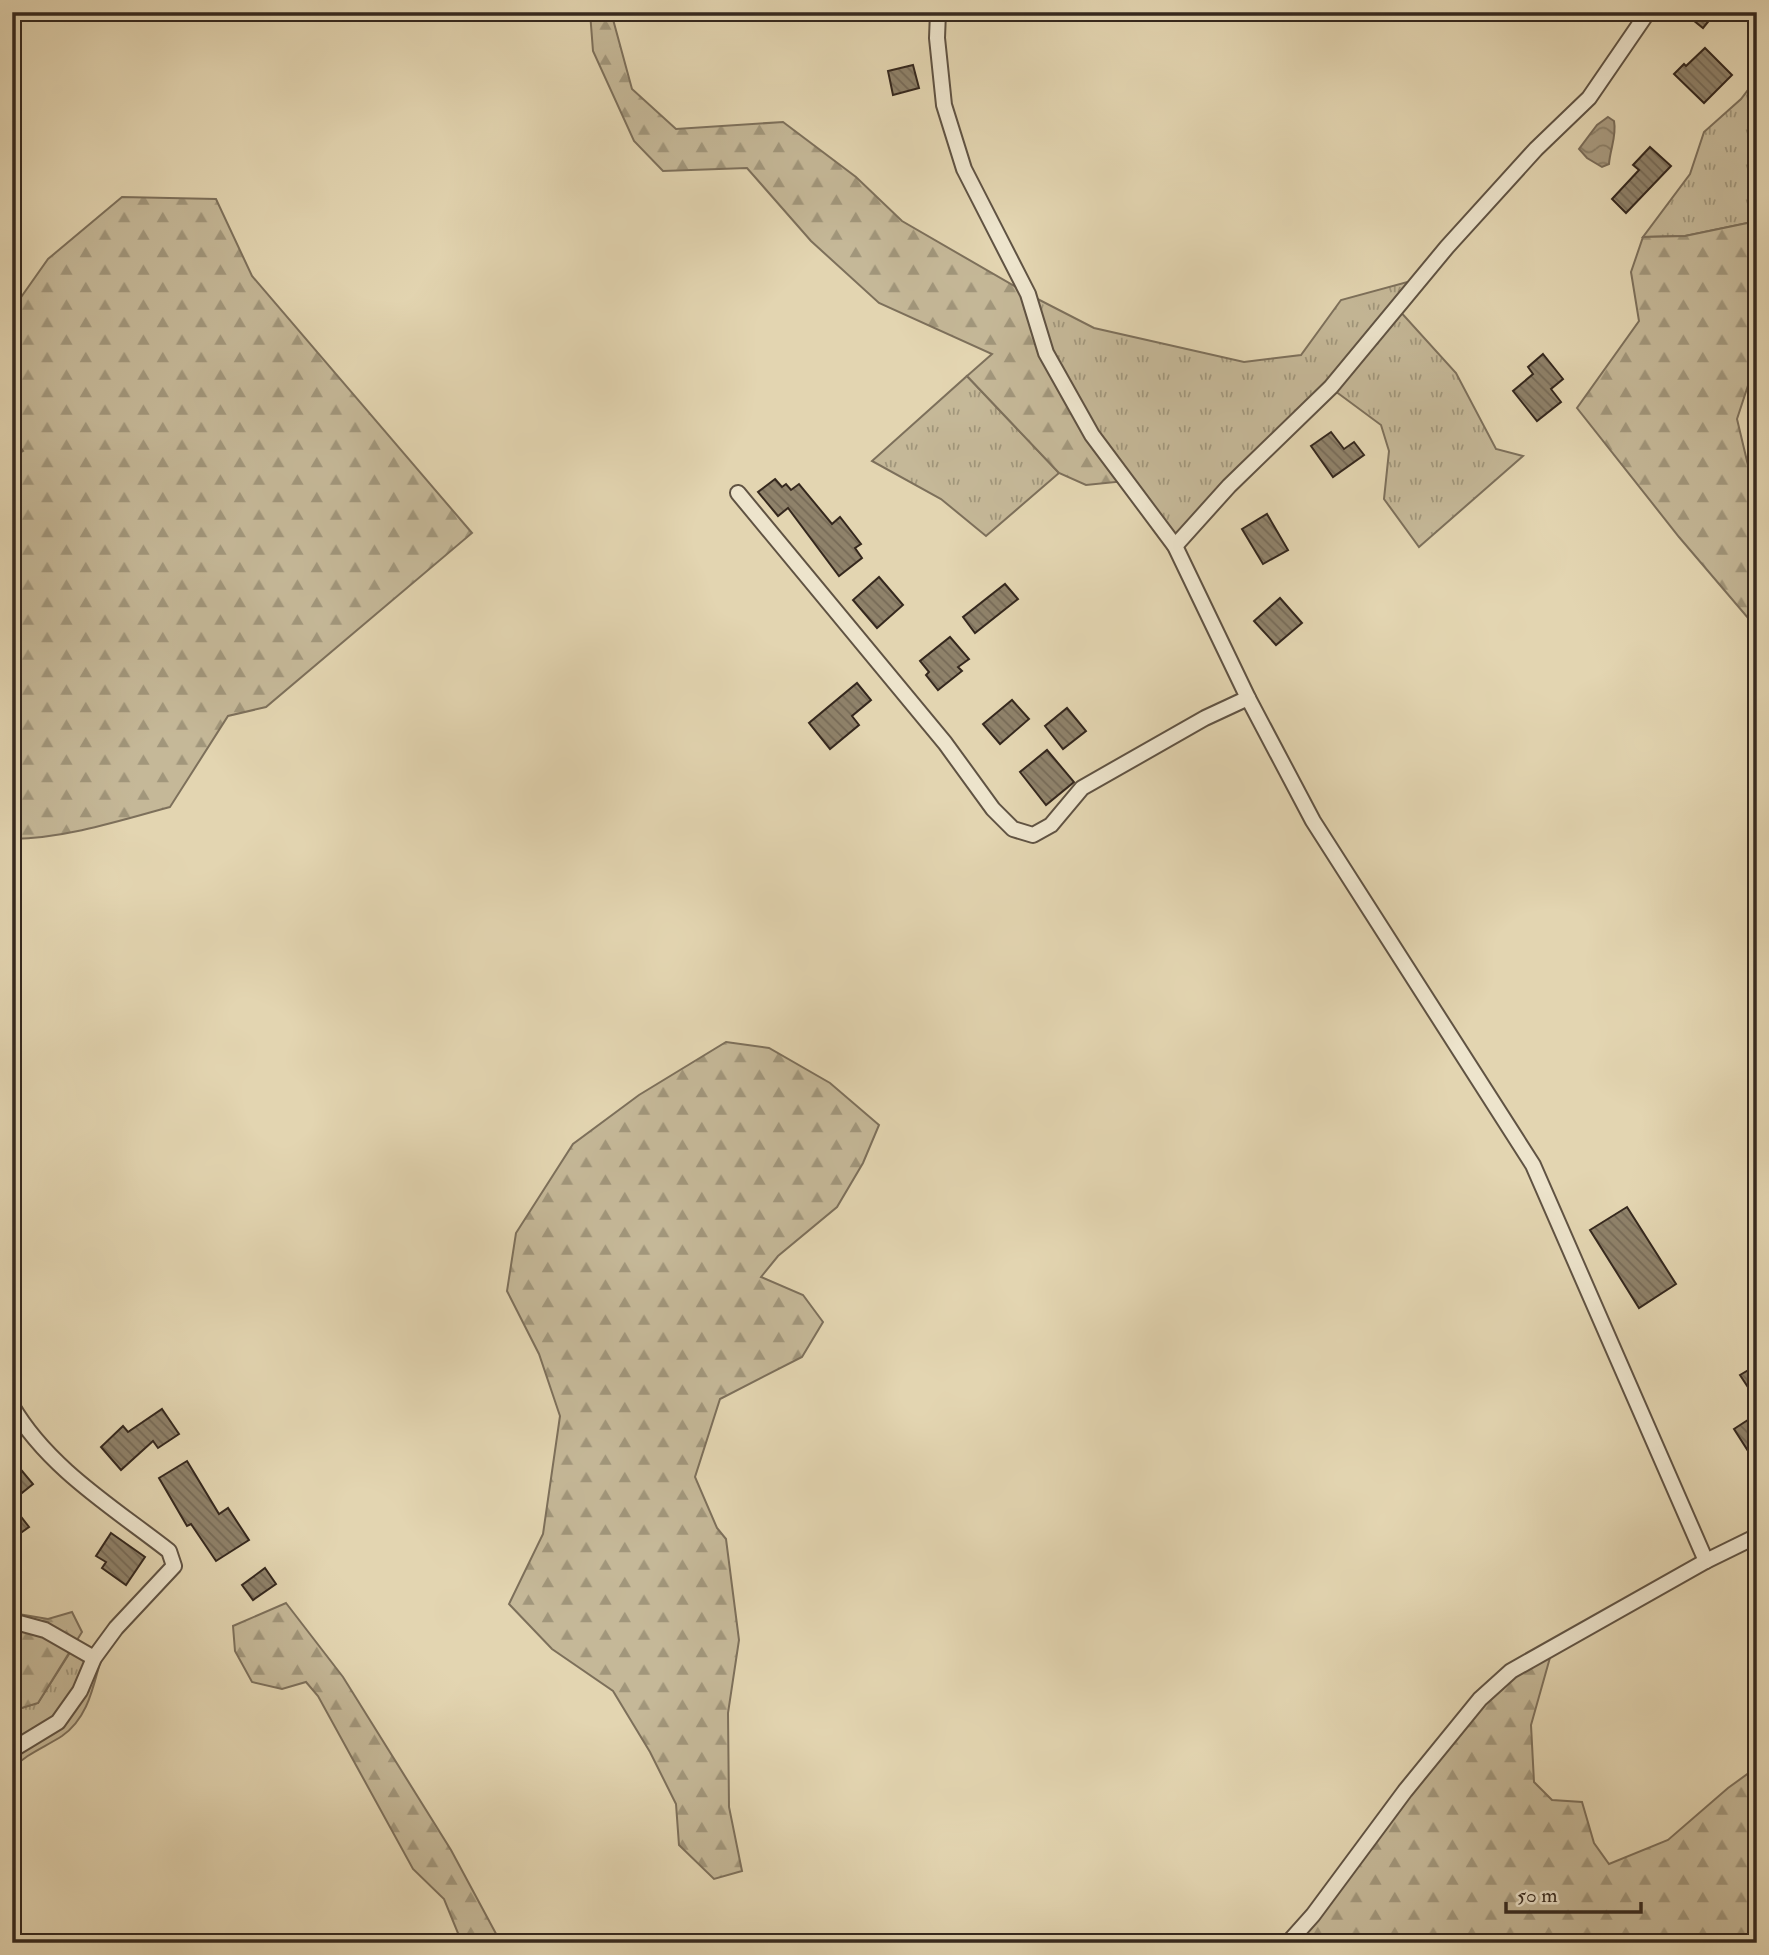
<svg xmlns="http://www.w3.org/2000/svg" width="1769" height="1955" viewBox="0 0 1769 1955" font-family="'IM FELL Double Pica',serif">
  <style>
    .grass { fill: url(#grass-tufts); stroke: #7d705b; stroke-width: 2 }
    .forest { fill: url(#forest-firs); stroke: #7d705b; stroke-width: 2 }
    .water { fill: url(#water-waves); stroke: #7a6c58; stroke-width: 2 }
    .building { fill: url(#building-back-hatch); stroke: #35281e; stroke-width: 2 }
    .lines { fill: none; stroke-linecap: round; stroke-linejoin: round }
    .minor-casing { stroke: #605343; stroke-width: 18 }
    .minor { stroke: #ede4cc; stroke-width: 14 }
  </style>
  <defs>
    <pattern id="grass-tufts" width="24" height="20" patternUnits="userSpaceOnUse" patternTransform="scale(1.75)"><rect width="24" height="20" fill="#c5b898"/><path d="M3 7l-1-3M5 7V3M7 7l1-3M15 17l-1-3M17 17v-4M19 17l1-3" fill="none" stroke="#a1967b"/></pattern>
    <pattern id="forest-firs" width="22" height="20" patternUnits="userSpaceOnUse" patternTransform="scale(1.75)"><rect width="22" height="20" fill="#c5b898"/><path d="M5 1l3.5 6h-7zM16 11l3.5 6h-7z" fill="#a1967b"/></pattern>
    <pattern id="water-waves" width="16" height="10" patternUnits="userSpaceOnUse" patternTransform="scale(1.75)"><rect width="16" height="10" fill="#a89a7f"/><path d="M0 5q4-4 8 0t8 0" fill="none" stroke="#8a7e67"/></pattern>
    <pattern id="building-back-hatch" width="6" height="6" patternUnits="userSpaceOnUse" patternTransform="scale(1.75)"><rect width="6" height="6" fill="#8f826a"/><path d="M-1 5l2 2M0 0l6 6M5-1l2 2" fill="none" stroke="#766a57"/></pattern>
  </defs>
  <rect width="100%" height="100%" fill="#e3d5b1"/>
  <filter id="stains"><feTurbulence type="fractalNoise" baseFrequency=".00286" numOctaves="4"/><feColorMatrix values="0 0 0 0 .2 0 0 0 0 .09 0 0 0 0 .02 0 0 0 .5 -.17"/></filter>
  <radialGradient id="worn" r=".72"><stop offset=".6" stop-color="#630" stop-opacity="0"/><stop offset="1" stop-color="#630" stop-opacity=".3"/></radialGradient>
  <g class="grass">
    <path d="M1757,78v143l-72,15 -42,1 47,-63 14,-42 37,-33z"/>
    <path d="M1422,278l-25,30 59,65 40,76 27,7 -104,91 -35,-48 5,-48 -8,-26 -50,-37 -156,158 -129,-193 -18,-59 66,34 150,34 57,-7 40,-55z"/>
    <path d="M967,376l92,97 -73,63 -45,-37 -69,-38z"/>
    <path d="M76,1643l25,16c-8,28 -13,59 -39,77 -17,11 -36,18 -50,33v-58l26,-8z"/>
  </g>
  <g class="forest">
    <path d="M590,12h21l21,77 44,40 107,-7 73,55 46,44 126,73 18,59 80,128 -40,4 -27,-12 -92,-97 25,-22 -113,-51 -68,-62 -64,-73 -84,3 -29,-30 -41,-90z"/>
    <path d="M122,197l94,2 36,77 220,257 -206,174 -38,9 -58,91c-51,14 -104,31 -158,32v-217l5,-12 -5,-10v-143l11,-6 -11,-15v-126l36,-51z"/>
    <path d="M1757,221v137l-20,61 20,84v121l-9,-6 -69,-81 -102,-129 62,-87 -8,-49 12,-35 42,-1z"/>
    <path d="M726,1042l43,6 61,35 49,42 -16,38 -26,44 -59,49 -17,21 42,18 20,27 -21,35 -82,42 -25,78 22,51 9,11 13,101 -11,73 1,94 13,64 -28,8 -35,-34 -3,-41 -26,-52 -37,-61 -61,-42 -43,-45 34,-70 17,-118 -21,-62 -32,-63 9,-58 57,-89 66,-49z"/>
    <path d="M286,1603l57,74 108,173 50,93h-39l-18,-44 -31,-30 -95,-173 -12,-14 -24,7 -30,-7 -17,-31 -2,-25z"/>
    <path d="M72,1612l10,20 -44,71 -26,8v-98l36,6z"/>
    <path d="M1553,1647l-22,78 3,57 18,18 30,2 12,41 15,21 59,-24 60,-52 29,-21v176h-469l192,-244z"/>
  </g>
  <path class="water" d="M1608,117l6,4c3,15 -4,28 -5,43l-7,3 -15,-9 -8,-9 18,-24z"/>
  <g class="building">
    <path d="M1683,12h33l-13,16z"/>
    <path d="M1705,48l27,27 -28,28 -30,-29 10,-10 2,2z"/>
    <path d="M913,65l6,23 -26,7 -5,-24z"/>
    <path d="M1650,147l21,19 -45,47 -14,-14 27,-29 -6,-5z"/>
    <path d="M1543,354l20,25 -12,10 10,13 -24,19 -24,-30 20,-17 -5,-7z"/>
    <path d="M1331,432l13,17 10,-7 10,13 -31,22 -22,-31z"/>
    <path d="M775,479l7,8 4,-3 5,6 8,-6 33,40 8,-7 21,27 -6,4 7,10 -23,18 -51,-68 -10,8 -20,-24z"/>
    <path d="M1267,514l21,36 -25,14 -21,-35z"/>
    <path d="M879,577l24,28 -26,23 -24,-28z"/>
    <path d="M1005,584l13,15 -43,34 -12,-16z"/>
    <path d="M1280,598l22,25 -26,22 -22,-24z"/>
    <path d="M950,637l19,22 -11,8 4,4 -24,19 -12,-15 3,-3 -9,-11z"/>
    <path d="M857,683l14,17 -19,16 7,9 -29,24 -21,-26z"/>
    <path d="M1012,700l17,19 -29,25 -17,-20z"/>
    <path d="M1067,708l19,23 -23,18 -18,-23z"/>
    <path d="M1047,750l27,32 -28,23 -26,-33z"/>
    <path d="M1627,1207l49,77 -37,24 -49,-78z"/>
    <path d="M1757,1365v36l-17,-26z"/>
    <path d="M162,1409l17,25 -21,14 -5,-7 -32,29 -20,-23 22,-21 5,6z"/>
    <path d="M1757,1414v51l-23,-36z"/>
    <path d="M12,1459l21,25 -21,17z"/>
    <path d="M187,1461l32,53 9,-6 21,32 -33,21 -25,-37 -4,2 -28,-48z"/>
    <path d="M12,1505l17,22 -17,12z"/>
    <path d="M111,1533l34,24 -19,28 -24,-17 4,-6 -10,-6z"/>
    <path d="M265,1568l11,16 -23,16 -11,-15z"/>
  </g>
  <g class="lines">
    <g class="minor-casing">
      <g id="minor">
        <path d="M938,12l-1,26 7,67 20,64 64,125 18,59 46,82 83,111 73,152 65,123 220,344 173,396"/>
        <path d="M738,493l207,250 48,66 20,20 20,6 18,-10 31,-37 123,-70 43,-20"/>
        <path d="M1175,546l54,-60 102,-99 116,-140 89,-98 53,-51 59,-86"/>
        <path d="M12,1406c36,62 102,102 157,145l5,15 -58,62 -22,30 -14,33 -22,31 -46,28"/>
        <path d="M12,1621l33,9 49,28"/>
        <path d="M1288,1943l25,-28 92,-124 75,-92 31,-28 195,-110 51,-25"/>
      </g>
    </g>
    <use href="#minor" class="minor"/>
  </g>
  <rect width="1769" height="1955" fill="none" stroke="#e3d5b1" stroke-width="42"/>
  <rect x="14" y="14" width="1741" height="1927" fill="none" stroke="#35281e" stroke-width="3.5"/>
  <rect x="21" y="21" width="1727" height="1913" fill="none" stroke="#35281e" stroke-width="2"/>
  <path d="M1506 1902v10h135v-10" fill="none" stroke="#35281e" stroke-width="3.5"/>
  <text x="1517" y="1902" font-size="21" fill="#35281e" stroke="#ede4cc" stroke-width="5" paint-order="stroke">50 m</text>
  <rect width="100%" height="100%" filter="url(#stains)"/>
  <rect width="100%" height="100%" fill="url(#worn)"/>
</svg>
